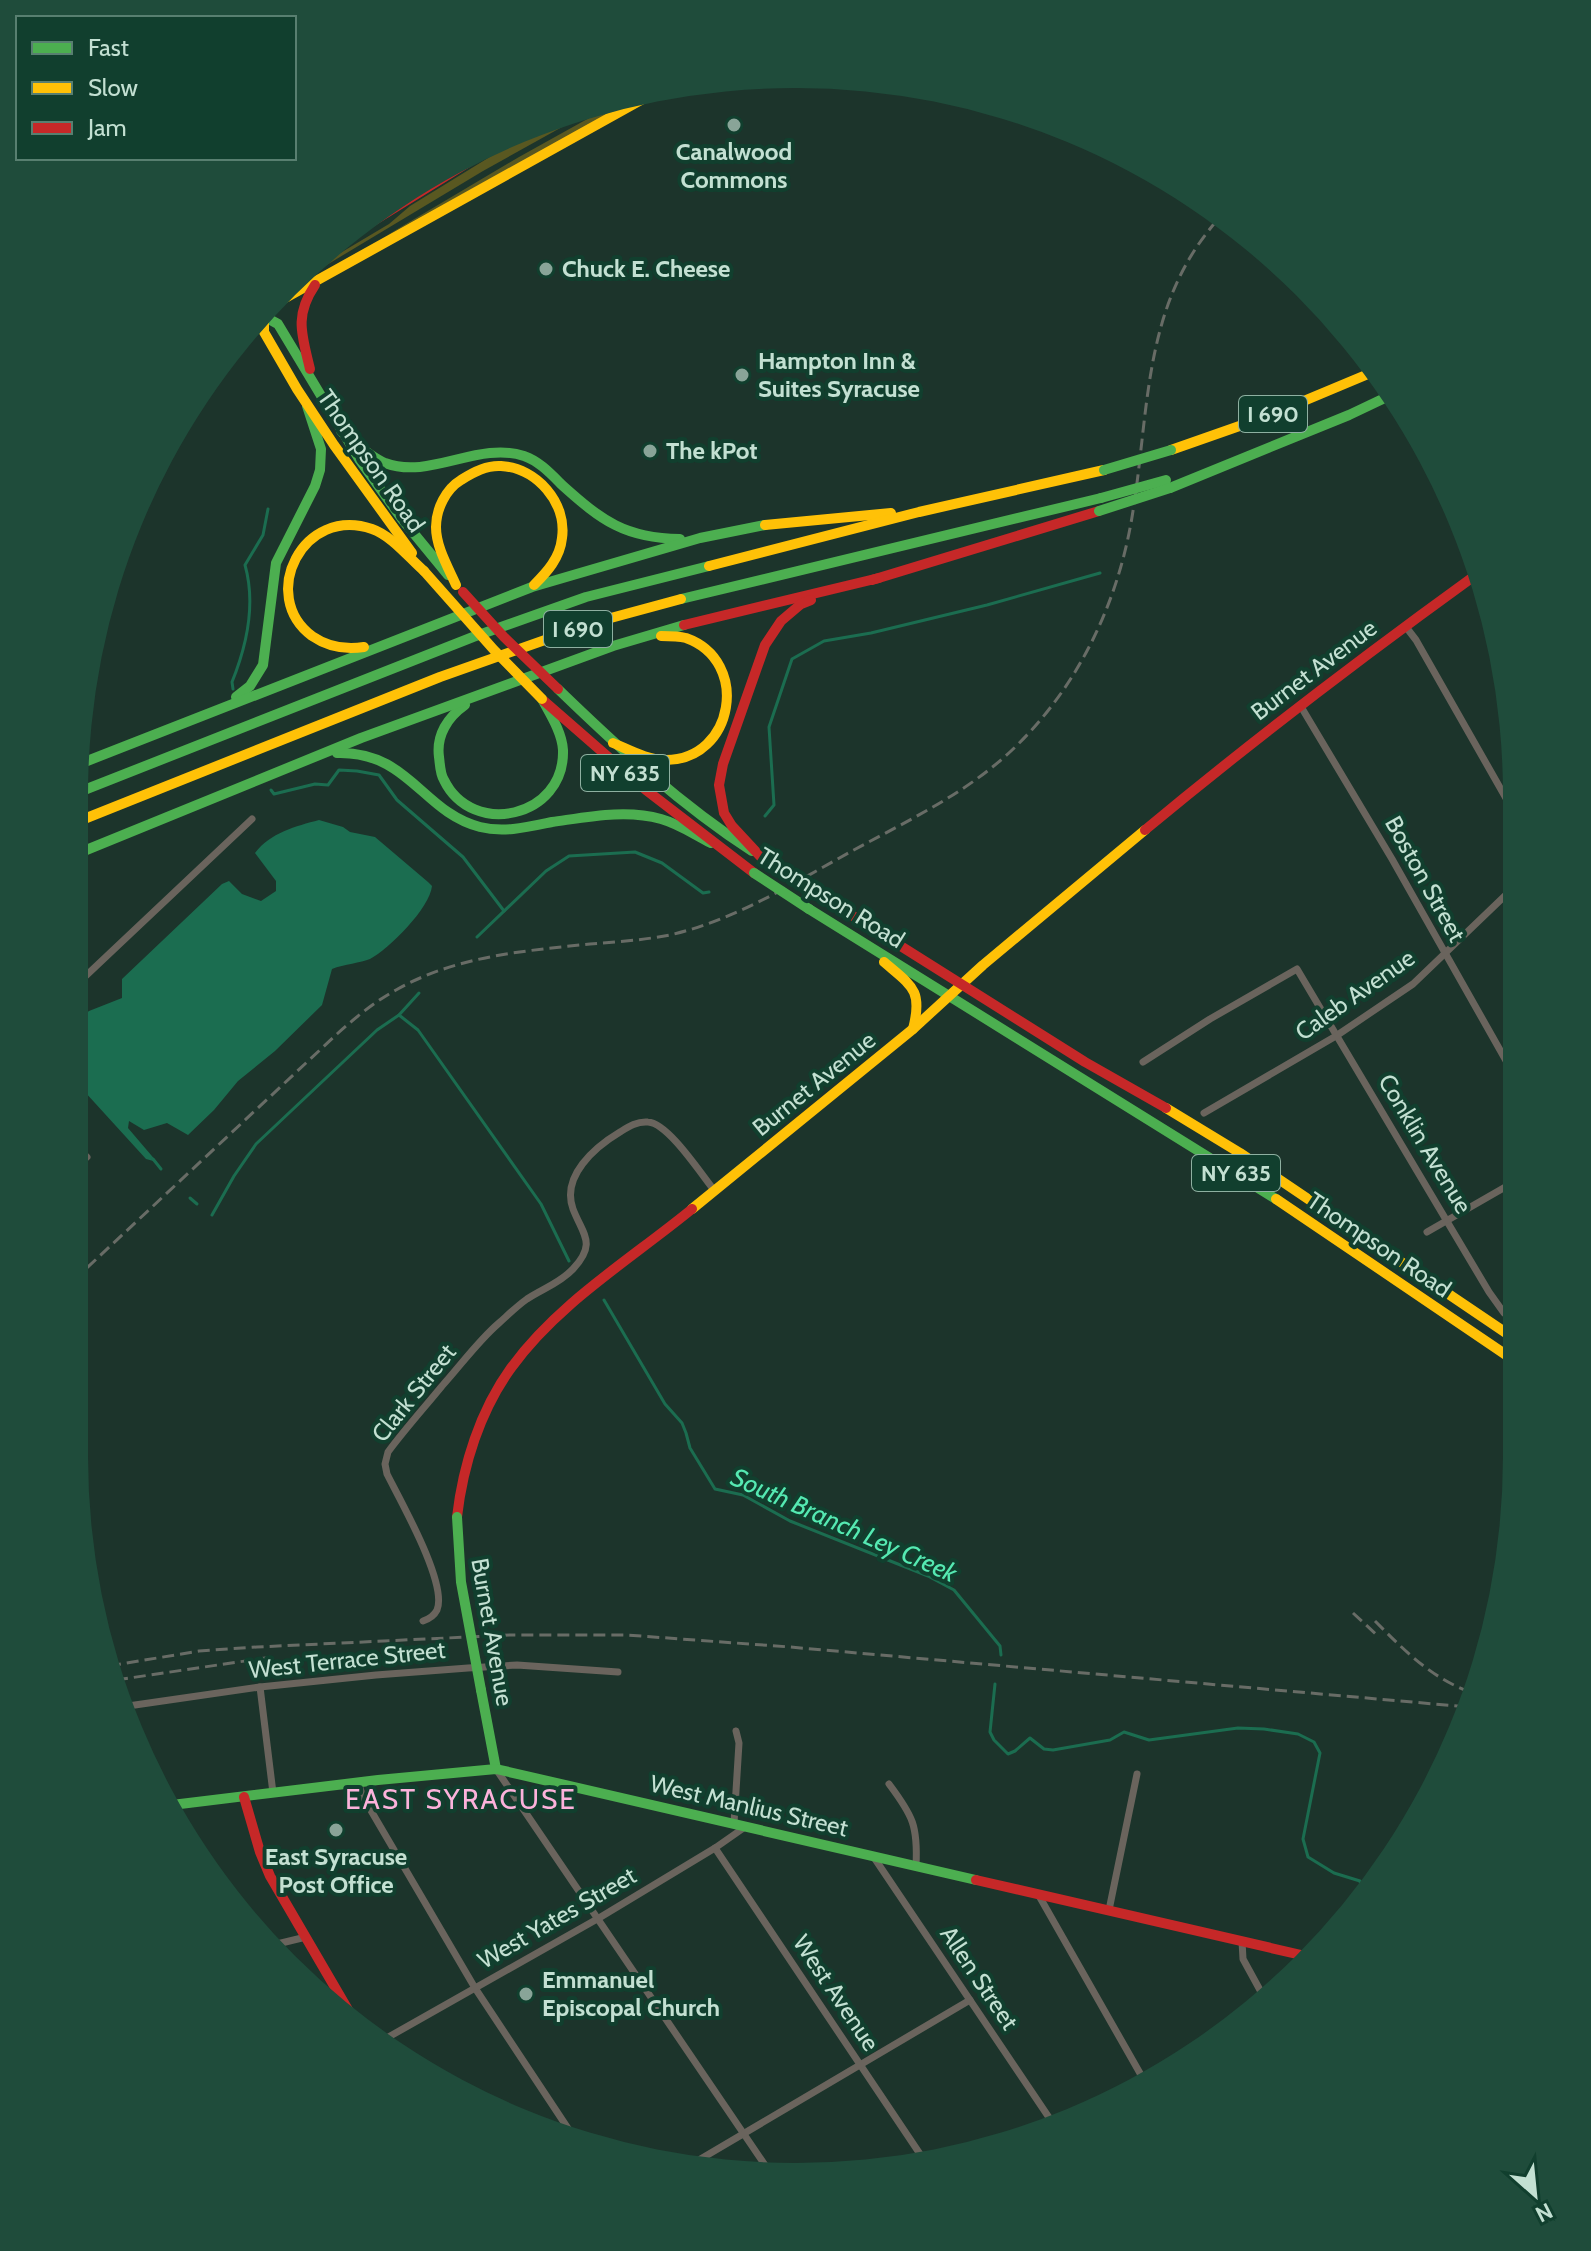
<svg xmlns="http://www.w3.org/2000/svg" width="1591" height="2251" viewBox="0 0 1591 2251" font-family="Cabin,sans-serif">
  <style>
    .green { fill: #595821 }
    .water { fill: #1b6d50 }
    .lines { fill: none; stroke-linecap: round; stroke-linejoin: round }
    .stream { stroke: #1b6d50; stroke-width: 3 }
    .street { stroke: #6a645d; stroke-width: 7 }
    .fast { stroke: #4caf50; stroke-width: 10 }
    .slow { stroke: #ffc107; stroke-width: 10 }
    .jam { stroke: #c62828; stroke-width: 10 }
    .rail { stroke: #686c66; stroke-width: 3; stroke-dasharray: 12 6; stroke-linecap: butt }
    .fast-bridge { stroke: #4caf50; stroke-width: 10 }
    .slow-bridge { stroke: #ffc107; stroke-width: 10 }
    .jam-bridge { stroke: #c62828; stroke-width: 10 }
    .poi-dot { fill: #89a498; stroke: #113f2e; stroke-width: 3 }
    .labels { text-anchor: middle; stroke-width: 8; stroke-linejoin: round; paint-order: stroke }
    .shield { fill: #113f2e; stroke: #8eb0a1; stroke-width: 2 }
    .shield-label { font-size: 22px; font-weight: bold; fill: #c3e0d2 }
    .poi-label { font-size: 24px; font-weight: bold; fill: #c3e0d2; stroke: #113f2e; text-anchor: start }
    .street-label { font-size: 24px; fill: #c3e0d2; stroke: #113f2e }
    .water-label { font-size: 26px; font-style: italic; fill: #55e9b2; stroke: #113f2e }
    .quarter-label { font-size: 28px; letter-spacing: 2px; fill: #fcb2db; stroke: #113f2e }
  </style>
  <rect width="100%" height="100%" fill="#1c342b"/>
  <g class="green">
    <path d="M649,92l-265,145 135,-80 106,-59z"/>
    <path d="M607,102l-124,69 -188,113 5,-7 89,-53 21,-18 151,-93z"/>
  </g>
  <path class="water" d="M319,820l24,7 7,5 25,5 53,45 4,4c-2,22 -43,63 -62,73 -9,4 -26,5 -38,10l-10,36 -47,46 -37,30 -24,29 -26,25 -21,-12 -23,7 -15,-9 -1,7 29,34 -11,-3 -72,-79v-57l15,-12 33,-13v-19l100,-95 7,-3 13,13 19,7 15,-10v-10l-21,-28c15,-20 41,-27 64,-33z"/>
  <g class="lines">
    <g class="stream">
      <path d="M233,689l-1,-7c15,-37 24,-78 13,-117l18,-30 5,-26"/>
      <path d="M271,790l3,4 41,-10 13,1 11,-15 18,1 22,4 18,25 66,57 41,54"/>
      <path d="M765,816l9,-11 -5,-78 23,-68 32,-18 47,-8 116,-28 113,-32"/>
      <path d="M477,937l69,-66 23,-15 66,-4 27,11 41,30 6,-1"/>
      <path d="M399,1015l20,-22"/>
      <path d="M153,1159l8,10"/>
      <path d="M190,1198l7,6"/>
      <path d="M212,1215l22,-39 22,-32 121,-114 22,-15 19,15 123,174 28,57"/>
      <path d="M604,1300l61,104 17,19 4,10 4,15 25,41 28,6 47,26 138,55 26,14 46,56 1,9"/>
      <path d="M995,1684l-5,48 4,8 14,14 7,-3 15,-13 14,11 9,1 57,-10 14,-8 25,8 89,-12 26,1 34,5 16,8 6,11 -17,86 5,18 26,16 26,8 3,16 -5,8"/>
      <path d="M1317,1948c2,-16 16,-22 29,-30"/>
    </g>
    <g class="street">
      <path d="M1406,627l10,13 95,167"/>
      <path d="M1300,705l92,154 121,214"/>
      <path d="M74,987l178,-168"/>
      <path d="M1143,1062l67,-43 87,-50 192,323 15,21"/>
      <path d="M1204,1113l132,-77 77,-52 99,-95"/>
      <path d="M74,1169l13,-12"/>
      <path d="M1427,1232l87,-50"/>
      <path d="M423,1621c6,-2 11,-5 14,-11 11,-26 -37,-110 -50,-136l-2,-10 3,-12c17,-23 36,-44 54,-66 19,-21 36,-45 57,-63 9,-8 18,-17 28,-24 15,-10 33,-16 46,-30 24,-26 10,-34 0,-60 -12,-33 22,-62 47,-77 8,-5 17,-11 28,-10 20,1 53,52 66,68"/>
      <path d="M260,1687l13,106"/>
      <path d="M128,1706l132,-19 116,-12 92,-7 49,-3 101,7"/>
      <path d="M496,1769l273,402"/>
      <path d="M358,1782l5,15 112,191 98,148"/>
      <path d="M889,1784c24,32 29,42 27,82"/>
      <path d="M734,1823l5,-80 -3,-12"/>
      <path d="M715,1848l209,312"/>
      <path d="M873,1856l179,266"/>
      <path d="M1038,1894l107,188"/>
      <path d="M1109,1910l28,-136"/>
      <path d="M1242,1941l1,18 23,42"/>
      <path d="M273,1945l33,-8"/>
      <path d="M385,2039l214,-121 116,-70 30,-21"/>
      <path d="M687,2167l283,-167"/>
    </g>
    <g class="fast">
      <path d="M267,318l11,6 81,135 43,60 46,56"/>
      <path d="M341,431c14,11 27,25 44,32 45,17 93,-22 139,-7 15,5 27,18 38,29 40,36 63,53 118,54"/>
      <path d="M1170,488l179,-73 40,-19"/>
      <path d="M681,599l420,-101"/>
      <path d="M558,689c61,59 123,116 194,162"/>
      <path d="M236,697l14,-11 13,-21 13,-102 39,-77 5,-16 1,-21 -14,-43"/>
      <path d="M465,705c-17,12 -29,30 -26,52 1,7 1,17 5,23 28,58 121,38 119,-30 -1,-18 -13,-36 -21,-51"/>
      <path d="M337,753c72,-2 85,59 143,74 24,6 48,0 72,-5 36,-5 74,-13 109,-3 18,5 34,16 50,24"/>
      <path d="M77,765l455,-178 168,-49 65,-13"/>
      <path d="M74,794l399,-157 113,-40 123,-31"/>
      <path d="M74,855l287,-117 252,-92 71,-21"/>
      <path d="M809,909l467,290"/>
      <path d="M481,1690l15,79"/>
      <path d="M172,1805l206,-25 118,-11 480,111"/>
    </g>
    <g class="slow">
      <path d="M280,301l381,-212"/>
      <path d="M264,321v11l33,57 37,56 78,108"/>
      <path d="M1171,450l97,-34 105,-44"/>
      <path d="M765,525l126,-12"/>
      <path d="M709,566l210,-54 185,-42"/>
      <path d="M456,585c-8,-18 -20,-38 -20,-58 0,-18 10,-38 25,-47 12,-8 26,-15 40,-14 36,2 66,37 61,72 -2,20 -15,34 -28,47"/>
      <path d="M364,647c-19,3 -36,0 -52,-11 -54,-40 -9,-131 60,-107 20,7 36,28 52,42"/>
      <path d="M613,743c17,7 34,17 53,17 68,0 85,-99 20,-122 -8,-2 -17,-2 -25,-2"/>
      <path d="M74,823l366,-146 156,-55 85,-23"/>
      <path d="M884,962c28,24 39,28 29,67"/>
      <path d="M1166,1108l74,45 275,186"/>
      <path d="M1276,1199l239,162"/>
      <path d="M692,1209l221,-180 70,-64 162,-135"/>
    </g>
    <g class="jam">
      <path d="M318,255l191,-118"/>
      <path d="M310,369c-8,-34 -16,-53 5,-84"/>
      <path d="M872,580l227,-69"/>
      <path d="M684,625l195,-47"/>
      <path d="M544,701l102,89 108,83"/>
      <path d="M1145,830c106,-88 216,-172 328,-253"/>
      <path d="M761,857l-29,-31 -8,-13 -5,-28 4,-21 42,-119 16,-24 20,-17 10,-4"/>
      <path d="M826,899l259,163 81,46"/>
      <path d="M457,1517c6,-52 23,-106 54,-149 47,-65 120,-109 181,-159"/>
      <path d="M244,1797l16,55 10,24 84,144"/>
      <path d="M976,1880l334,77"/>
    </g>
    <g class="rail">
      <path d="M74,1280l263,-246c18,-16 37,-32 59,-44 60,-34 127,-39 194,-46 26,-2 54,-4 80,-9 65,-15 124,-52 182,-84 55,-30 113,-57 159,-100 67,-63 108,-149 122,-240 17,-107 10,-211 89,-296"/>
      <path d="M1353,1613l26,24"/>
      <path d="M1375,1621c30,30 57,58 98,72"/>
      <path d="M109,1666l90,-15 58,-4 253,-12h116l164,12 678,60"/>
      <path d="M116,1680l156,-23"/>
    </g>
    <g class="fast-bridge">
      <path d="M1104,470l67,-20"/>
      <path d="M1101,498l65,-18"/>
      <path d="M1099,511l71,-23"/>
      <path d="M771,863l55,36"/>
      <path d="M754,873l55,36"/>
      <path d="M457,1517l4,65 20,108"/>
    </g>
    <path class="slow-bridge" d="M424,571l70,79 48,49"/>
    <path class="jam-bridge" d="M463,592l41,45 54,52"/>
  </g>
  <g class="poi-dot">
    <circle cx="734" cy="125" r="8"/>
    <circle cx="546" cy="269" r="8"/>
    <circle cx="742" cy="375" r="8"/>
    <circle cx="650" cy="451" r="8"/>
    <circle cx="336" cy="1830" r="8"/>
    <circle cx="526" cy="1994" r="8"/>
  </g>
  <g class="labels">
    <g class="shield">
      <rect x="1239" y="396" width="68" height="36" rx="6"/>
      <rect x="544" y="611" width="68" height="36" rx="6"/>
      <rect x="581" y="755" width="88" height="36" rx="6"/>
      <rect x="1192" y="1155" width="88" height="36" rx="6"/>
    </g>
    <g class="shield-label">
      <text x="1273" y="422">I 690</text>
      <text x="578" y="637">I 690</text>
      <text x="625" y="781">NY 635</text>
      <text x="1236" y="1181">NY 635</text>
    </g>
    <g class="poi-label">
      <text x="734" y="160" text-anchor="middle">Canalwood<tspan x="734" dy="28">Commons</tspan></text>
      <text x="562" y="277">Chuck E. Cheese</text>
      <text x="758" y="369">Hampton Inn &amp;<tspan x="758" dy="28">Suites Syracuse</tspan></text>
      <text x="666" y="459">The kPot</text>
      <text x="336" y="1865" text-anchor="middle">East Syracuse<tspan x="336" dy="28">Post Office</tspan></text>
      <text x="542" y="1988">Emmanuel<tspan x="542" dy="28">Episcopal Church</tspan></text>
    </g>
    <g class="street-label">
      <text transform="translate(371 461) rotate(55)" y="8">Thompson Road</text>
      <text transform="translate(1314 670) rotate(-37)" y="8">Burnet Avenue</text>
      <text transform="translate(1425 879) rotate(61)" y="8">Boston Street</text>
      <text transform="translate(831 898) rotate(32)" y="8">Thompson Road</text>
      <text transform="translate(1355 995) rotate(-35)" y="8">Caleb Avenue</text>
      <text transform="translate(814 1084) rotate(-39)" y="8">Burnet Avenue</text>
      <text transform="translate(1425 1144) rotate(59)" y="8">Conklin Avenue</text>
      <text transform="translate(1379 1245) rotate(34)" y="8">Thompson Road</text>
      <text transform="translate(414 1393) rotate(-51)" y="8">Clark Street</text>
      <text transform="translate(492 1632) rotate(80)" y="8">Burnet Avenue</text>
      <text transform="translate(347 1660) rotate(-6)" y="8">West Terrace Street</text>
      <text transform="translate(749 1806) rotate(13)" y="8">West Manlius Street</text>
      <text transform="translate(557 1918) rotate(-30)" y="8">West Yates Street</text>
      <text transform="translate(979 1978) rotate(56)" y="8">Allen Street</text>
      <text transform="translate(836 1993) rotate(56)" y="8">West Avenue</text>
    </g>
    <g class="water-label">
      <text transform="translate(844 1525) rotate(24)" y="9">South Branch Ley Creek</text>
    </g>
    <g class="quarter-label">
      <text x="461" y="1809">EAST SYRACUSE</text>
    </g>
  </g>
  <path d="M0 0H1591V2251H0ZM795 88H796A707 707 0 0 1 1503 795V1456A707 707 0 0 1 796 2163H795A707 707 0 0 1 88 1456V795A707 707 0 0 1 795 88Z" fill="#1f4c3b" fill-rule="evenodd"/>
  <rect x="16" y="16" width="280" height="144" fill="#113f2e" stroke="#587f70" stroke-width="2"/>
  <rect x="32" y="42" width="40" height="12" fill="#4caf50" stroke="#587f70" stroke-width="2"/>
  <text x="88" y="56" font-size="24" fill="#c3e0d2">Fast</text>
  <rect x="32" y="82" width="40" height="12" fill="#ffc107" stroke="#587f70" stroke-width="2"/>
  <text x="88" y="96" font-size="24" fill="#c3e0d2">Slow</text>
  <rect x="32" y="122" width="40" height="12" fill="#c62828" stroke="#587f70" stroke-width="2"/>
  <text x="88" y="136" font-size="24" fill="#c3e0d2">Jam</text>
  <g transform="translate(1535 2195) rotate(153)" stroke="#113f2e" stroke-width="6" paint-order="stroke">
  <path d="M0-6L14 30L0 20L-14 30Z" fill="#c3e0d2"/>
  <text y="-12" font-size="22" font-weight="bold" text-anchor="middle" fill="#c3e0d2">N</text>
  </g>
</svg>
